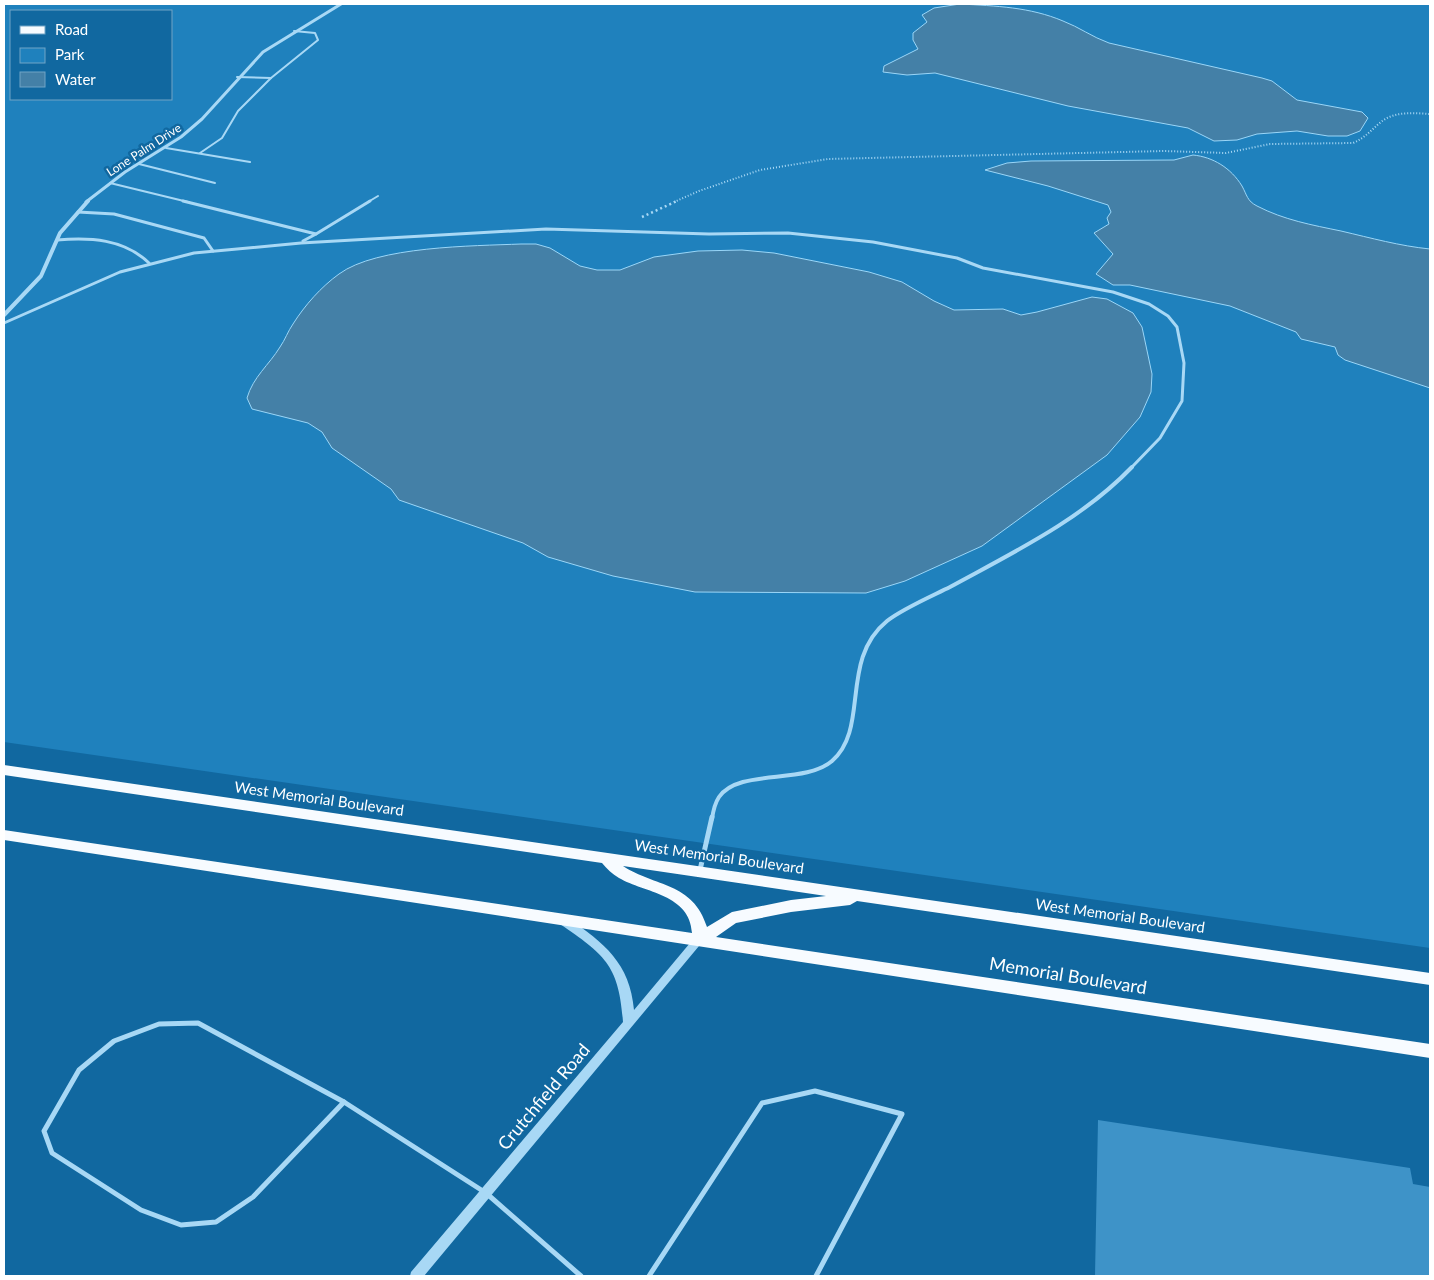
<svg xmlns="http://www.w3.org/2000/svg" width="1434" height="1280" viewBox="0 0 1434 1280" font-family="Lato,sans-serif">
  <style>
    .green { fill: #1f81bd; fill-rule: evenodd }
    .water { fill: #4480a7; stroke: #9ad6f8 }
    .building { fill: #3e93c8 }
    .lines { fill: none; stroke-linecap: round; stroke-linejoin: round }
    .path-far1 { stroke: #a8d8f5; stroke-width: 2; stroke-dasharray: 1 2; stroke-linecap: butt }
    .path { stroke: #a8d8f5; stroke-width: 2.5; stroke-dasharray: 2 3; stroke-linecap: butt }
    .service-far3 { stroke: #a8d8f5; stroke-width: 2 }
    .service-far2 { stroke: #a8d8f5; stroke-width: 3 }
    .service-far1 { stroke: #a8d8f5; stroke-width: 4 }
    .service { stroke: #a8d8f5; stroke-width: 5 }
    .minor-far1 { stroke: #a8d8f5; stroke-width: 3 }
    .minor { stroke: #a8d8f5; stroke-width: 4 }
    .tertiary { fill: #a8d8f5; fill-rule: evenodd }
    .primary { fill: #f7fbff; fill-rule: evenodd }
    .labels { text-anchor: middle; stroke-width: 5; stroke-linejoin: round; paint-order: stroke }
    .far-street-label { font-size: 12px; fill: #fff; stroke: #1168a0 }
    .street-label { font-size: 15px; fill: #fff; stroke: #1168a0 }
    .near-street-label { font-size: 18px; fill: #fff; stroke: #1168a0 }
  </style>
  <rect width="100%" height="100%" fill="#1168a0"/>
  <path class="green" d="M4,4h1426v944l-1426,-206zM11,11h160v88h-160z"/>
  <g class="water">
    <path d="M960,4c36,2 70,3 103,17 16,6 29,16 46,22l153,35 10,3 25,19 65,12 6,6 -8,13 -13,5h-19l-31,-5 -40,3 -20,6 -23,1 -26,-13 -120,-22 -133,-33 -28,2 -24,-3 1,-6 34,-17 -5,-9v-7l14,-11 -5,-7 12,-7z"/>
    <path d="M1193,155c20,2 38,13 49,31 5,9 5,15 15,20 27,14 55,19 84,25 30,7 59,15 89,18v139l-85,-28 -7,-5 -3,-8 -34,-8 -5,-7 -66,-26 -100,-21h-17l-17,-11 17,-20 -19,-21 15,-9 -2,-6 4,-6 -3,-7 -60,-19 -63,-16 22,-7 24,-2 143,-1z"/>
    <path d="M521,244h15l14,4 30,18 17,4h23l34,-13 44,-6 44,-1 32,3 95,19 33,10 32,19 20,9 49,-1 18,6 16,-3 55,-15 15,2 26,14 9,14 10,47 -1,18 -11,25 -33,38 -125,91 -77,35 -39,12 -171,-1 -82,-16 -65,-19 -25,-14 -124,-43 -8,-11 -59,-41 -10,-16 -14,-9 -56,-14 -5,-11c6,-21 22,-33 33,-51 5,-7 8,-16 13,-23 12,-19 28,-37 46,-50 38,-28 134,-28 182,-30z"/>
  </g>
  <path class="building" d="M1098,1120l312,48 3,16 17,3v89h-335z"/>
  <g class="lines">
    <path class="path-far1" d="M674,202l25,-11 61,-21 68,-11 336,-8 62,2 44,-9 83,-1c12,-5 18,-13 28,-21 13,-11 33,-9 49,-8"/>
    <path class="path" d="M642,217l35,-16"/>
    <g class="service-far3">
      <path d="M237,77l34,1 47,-38 -3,-7 -21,-2"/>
      <path d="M166,148l84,14"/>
      <path d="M200,153l22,-15 16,-27 33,-33"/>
      <path d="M139,164l76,19"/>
      <path d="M110,183l78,19"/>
      <path d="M368,202l10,-6"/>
    </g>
    <g class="service-far2">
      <path d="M183,201l133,33 -13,7"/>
      <path d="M78,212l36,2 90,24 9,13"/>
      <path d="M316,234l54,-33"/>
      <path d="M57,240c33,-3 67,-1 92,23"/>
      <path d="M4,323l116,-51 74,-19 107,-10 245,-14 163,5 79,-1 85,9 84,16 26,10 130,24 36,12 19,12 9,11 7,36 -2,38 -22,37 -29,30"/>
    </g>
    <path class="service-far1" d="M712,819c1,-7 3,-16 7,-22 20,-29 85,-12 113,-36 38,-33 7,-101 55,-140 15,-12 45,-25 63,-34 64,-35 131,-67 182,-120"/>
    <g class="service">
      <path d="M700,870l12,-53"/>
      <path d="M198,1023l146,79 -91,95 -37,25 -35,3 -40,-15 -89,-57 -8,-22 35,-61 35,-29 45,-17z"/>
      <path d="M344,1102l142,91 95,83"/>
      <path d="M649,1276l113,-173 53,-12 87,23 -86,162"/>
    </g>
    <path class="minor-far1" d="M86,202l39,-30 56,-35 21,-18 61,-67 78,-48"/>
    <path class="minor" d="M4,315l37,-39 19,-43 28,-32"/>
    <path class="tertiary" d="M564,917l4,1c36,25 62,45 66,92l61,-73 4,-1 4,1 1,3 -280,336h-14l1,-4 212,-250c-4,-57 -18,-67 -63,-98l-1,-3 1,-3z"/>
    <path class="primary" d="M4,765l1426,208v12l-573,-84 -7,4 -59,7 -55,11 -20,14 714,107v14l-1426,-218v-10l688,103c-2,-39 -47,-40 -73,-55 -7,-4 -12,-9 -17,-15l-598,-88zM623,866l203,30 -35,4 -59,12 -25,15c-14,-45 -52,-40 -84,-61z"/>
  </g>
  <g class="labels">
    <g class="far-street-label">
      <text transform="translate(144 150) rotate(-33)" y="4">Lone Palm Drive</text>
    </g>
    <g class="street-label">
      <text transform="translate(319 799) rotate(8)" y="5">West Memorial Boulevard</text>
      <text transform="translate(719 857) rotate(8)" y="5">West Memorial Boulevard</text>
      <text transform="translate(1120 916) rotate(8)" y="5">West Memorial Boulevard</text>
    </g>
    <g class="near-street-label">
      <text transform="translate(1068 976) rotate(9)" y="6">Memorial Boulevard</text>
      <text transform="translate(544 1097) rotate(-50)" y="6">Crutchfield Road</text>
    </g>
  </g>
  <rect width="1434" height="1280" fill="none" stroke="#ffffff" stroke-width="10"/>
  <rect x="10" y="10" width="162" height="90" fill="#1168a0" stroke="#70a4c6"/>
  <rect x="20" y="26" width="25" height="8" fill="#f7fbff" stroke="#70a4c6"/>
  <text x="55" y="35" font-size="15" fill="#ffffff">Road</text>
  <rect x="20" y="48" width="25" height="15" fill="#1f81bd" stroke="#70a4c6"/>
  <text x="55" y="60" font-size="15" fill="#ffffff">Park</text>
  <rect x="20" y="72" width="25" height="15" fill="#4480a7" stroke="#70a4c6"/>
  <text x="55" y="85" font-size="15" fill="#ffffff">Water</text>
</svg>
